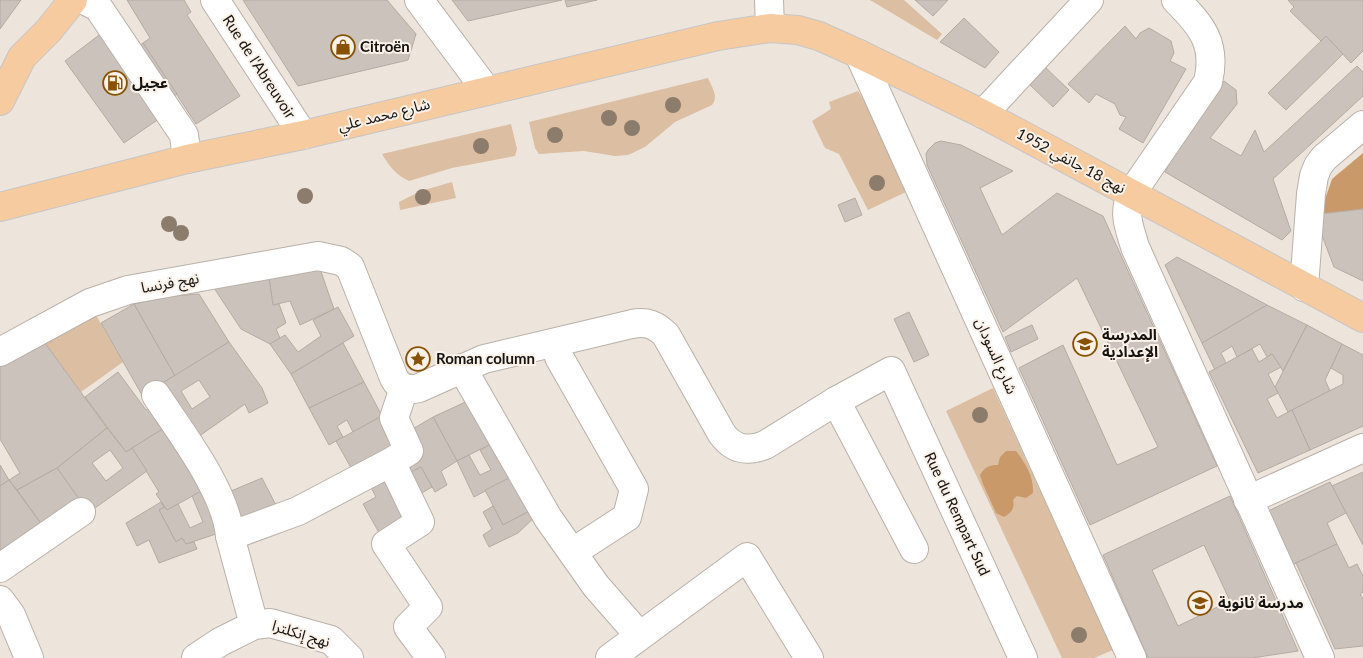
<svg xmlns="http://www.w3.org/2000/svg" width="1363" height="658" viewBox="0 0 1363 658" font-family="Lato,'Noto Sans Arabic',sans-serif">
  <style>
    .green { fill: #dcbea2 }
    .forest { fill: #c9996a }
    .building { fill: #cbc3bb; stroke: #b4aba3; fill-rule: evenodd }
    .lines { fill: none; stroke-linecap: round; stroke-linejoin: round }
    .minor-casing { stroke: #b9b1a9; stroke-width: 30 }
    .major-casing { stroke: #c7c6c6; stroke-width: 30 }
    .minor { stroke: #fff; stroke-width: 28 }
    .major { stroke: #f6cba0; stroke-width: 28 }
    .tree { fill: #8b7c6c }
    .labels { text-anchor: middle; stroke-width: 4; stroke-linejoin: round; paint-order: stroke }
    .poi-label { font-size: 15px; font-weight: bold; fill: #151310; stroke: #faf1e9; text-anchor: start }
    .street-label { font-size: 15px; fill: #151310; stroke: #faf1e9 }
  </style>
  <rect width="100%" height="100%" fill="#ede4dc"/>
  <g class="green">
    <path d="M870,0h34l38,34 -5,6z"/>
    <path d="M708,78c4,9 11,19 4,27l-37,17 -30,25 -17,8 -13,1 -31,-5 -45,3 -4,-6 -6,-26z"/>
    <path d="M858,91l9,15 39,86 -38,18 -29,-56 -14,-6 -13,-27 19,-12 -2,-7z"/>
    <path d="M511,124l6,25 -2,7 -63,12 -43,13c-13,-6 -20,-15 -27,-27z"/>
    <path d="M452,182l4,16 -56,12 -1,-8 22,-11z"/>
    <path d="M96,315l27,47 -42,30 -39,-53z"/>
    <path d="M993,388l120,262 -19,8h-32l-116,-247z"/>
  </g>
  <g class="forest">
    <path d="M1363,153v56l-43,5 12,-35z"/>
    <path d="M1006,451h10c10,13 18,26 17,42l-7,5 -9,-2 -4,4c2,9 -2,13 -9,17l-8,-4 -13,-29 -3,-9c5,-8 9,-10 18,-10l2,-8z"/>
  </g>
  <g class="building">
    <path d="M0,0h21l-21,29z"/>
    <path d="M127,0h57l7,12 -4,3 53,81 -44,28 -53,-81 7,-5z"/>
    <path d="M243,0h144l29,34 -8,26 -110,26z"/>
    <path d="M452,0h110l-94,21z"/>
    <path d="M565,0h32l-30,7z"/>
    <path d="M915,0h33l-15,16z"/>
    <path d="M1288,0h75v51l-12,12 -25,-27 -5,5 -31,-30 4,-4z"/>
    <path d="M964,18l35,34 -14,16 -45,-26z"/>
    <path d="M1125,26l11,13 4,-6 9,-5 22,13 3,12 -4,8 16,8 -43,74 -24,-14 7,-12 -6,-2 -5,-11 -19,-10 -7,9 -21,-19z"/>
    <path d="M107,29l20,26 16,-12 34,51 -17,12 6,8 -42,29 -59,-82z"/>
    <path d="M1326,36l17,18 -57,56 -18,-17z"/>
    <path d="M1357,66l6,6v24l-90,83 18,52 -9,9 -117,-68 22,-44 37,-47 12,9 1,14 -27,34 31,18 14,-26 9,22z"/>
    <path d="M1045,67l24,23 -16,17 -24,-23z"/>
    <path d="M941,141l20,4 52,26 -33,17 22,47 55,-42 46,23 114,250 -127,59 -71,-157 44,-23 54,120 41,-18 -81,-169 -74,54 -76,-167 -1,-11 2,-4 7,-7z"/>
    <path d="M855,198l7,17 -17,7 -7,-17z"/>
    <path d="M1363,209v72l-29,-14 -16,-42 2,-11z"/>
    <path d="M1177,257l90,48 -65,38 -37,-78z"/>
    <path d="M320,269l14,40 -34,16 -10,-24 -17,4 -4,-27z"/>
    <path d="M269,278l4,27 6,-1 7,19 -10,6 4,9 -10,6 -29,-15 -27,-41z"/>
    <path d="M199,294l30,48 -54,34 -41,-72 39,-8z"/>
    <path d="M134,304l41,72 -33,19 -41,-72z"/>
    <path d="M1267,305l40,20 -24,46 -11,-17 -5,3 -7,-13 -23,13 -5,-11 -11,7 5,10 -11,7 -13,-27z"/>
    <path d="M338,307l16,29 -63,38 -21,-30 15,-9 13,17 23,-16 -8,-16z"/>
    <path d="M909,312l20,43 -15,7 -20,-43z"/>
    <path d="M1032,325l6,14 -27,13 -6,-15z"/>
    <path d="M1307,325l35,19 -17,36 5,11 -42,21 -13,-25z"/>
    <path d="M42,339l65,89 -50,40 -40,22 -8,-10 11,-7 -20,-34v-77z"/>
    <path d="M229,342l33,46 6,15 -19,10 -4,-9 -50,35 -39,-52zM199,380l11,17 -18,12 -11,-18z"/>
    <path d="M343,343l21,39 -55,26 -18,-34z"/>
    <path d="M1342,344l21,11v71l-53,24 -18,-40 51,-26v-9l-12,-7z"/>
    <path d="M1252,349l7,13 13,-8 9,13 -13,7 10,19 -11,6 10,19 15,-8 18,40 -52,23 -49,-101z"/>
    <path d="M118,372l28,38 9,-6 14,21 -43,27 -41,-55z"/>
    <path d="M364,382l18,34 -29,16 -6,-12 -10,6 6,11 -14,8 -20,-37z"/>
    <path d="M472,399l25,42 -40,20 -24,-44z"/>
    <path d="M382,416l17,33 -45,24 -18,-32z"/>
    <path d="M433,417l24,44 -16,10 6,14 -12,7 -14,-25 -18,9 3,-43z"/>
    <path d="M169,425l40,62 -42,23 -11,-16 3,-2 -27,-44z"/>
    <path d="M107,428l19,24 6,-4 15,23 -59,42 -31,-45zM110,450l13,18 -17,13 -14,-18z"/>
    <path d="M497,441l18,34 -41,22 -17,-36 12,-6 11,20 11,-5 -11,-20z"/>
    <path d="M0,465l9,15 -9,6z"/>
    <path d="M421,467l11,20 -19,11 -10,-22z"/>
    <path d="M57,468l25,35 -37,26 -28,-39z"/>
    <path d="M388,469l22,53 -28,16 -19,-34 13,-7 -8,-16z"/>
    <path d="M1363,472v73l-31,-59z"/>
    <path d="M515,475l20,33 -32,17 -18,-35z"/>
    <path d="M262,478l18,35 -46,5 -10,-24z"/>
    <path d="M9,480l36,49 -45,31v-74z"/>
    <path d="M1330,482l16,31 -19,10 10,21 -45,21 -24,-54z"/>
    <path d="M209,487l16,44 -39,13 -4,-6 -6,4 -17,-32 5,-3 3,3 11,-6 12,24 13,-6 -11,-26z"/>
    <path d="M1230,496l68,155 -46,7h-104l-45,-103zM1204,545l26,56 -52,25 -26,-56z"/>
    <path d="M161,502l3,5 -5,3 17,32 6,-4 4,6 8,-2 3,7 -38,14 -10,-23 -12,6 -11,-23z"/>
    <path d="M493,506l10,19 32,-17 4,5 -21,20 -29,14 -6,-12 9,-6 -9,-17z"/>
    <path d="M1337,544l12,24 8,-4 6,12v16l-3,2 3,5v47l-28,3 -39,-86z"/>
  </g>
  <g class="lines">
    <g class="minor-casing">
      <g id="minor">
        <path d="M84,0l14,7 86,128 3,24"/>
        <path d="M215,0l88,135"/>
        <path d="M419,0l68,91"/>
        <path d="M769,0l1,28"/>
        <path d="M1176,0c26,26 41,44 32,82l-77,112c-8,21 -2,32 4,53l185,411"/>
        <path d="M859,54l273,604"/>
        <path d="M983,114l106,-114"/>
        <path d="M1304,287l7,-93 3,-18 4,-10 6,-8 39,-33"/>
        <path d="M0,352l90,-49 38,-13 190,-34 23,5 9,6 44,111c5,10 15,13 25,10l65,-29 148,-35c15,-3 24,1 34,11l56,99c11,15 25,18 43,11l71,-44 55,-30 132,287"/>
        <path d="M559,357l75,132 -7,28 -54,35"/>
        <path d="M462,368l86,150 48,68 43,49"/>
        <path d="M156,395c25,38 70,96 74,141l24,89"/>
        <path d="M836,401l78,148"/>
        <path d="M391,462l29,60 -34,22 42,63 -20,20 23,31"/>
        <path d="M1248,500l115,-52"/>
        <path d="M230,536l68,-25 93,-49 18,-11 -15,-33 10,-30"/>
        <path d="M0,568l81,-56"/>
        <path d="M0,600l11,15 18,43"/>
        <path d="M196,658l24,-16 34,-17 16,-2 61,17 18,18"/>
        <path d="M610,658l137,-101 62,101"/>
      </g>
    </g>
    <g class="major-casing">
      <g id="major">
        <path d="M0,101l22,-44 27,-27 24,-30"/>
        <path d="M0,207l187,-48 116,-24 415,-99 52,-8 28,2 21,6 40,18 124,60 380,204"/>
      </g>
    </g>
    <use href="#minor" class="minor"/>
    <use href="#major" class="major"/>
  </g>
  <g class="tree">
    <circle cx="673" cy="105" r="8"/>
    <circle cx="609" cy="118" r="8"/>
    <circle cx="632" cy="128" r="8"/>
    <circle cx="555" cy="135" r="8"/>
    <circle cx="481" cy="146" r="8"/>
    <circle cx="877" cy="183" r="8"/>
    <circle cx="305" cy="196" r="8"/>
    <circle cx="423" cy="197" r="8"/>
    <circle cx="169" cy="224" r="8"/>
    <circle cx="181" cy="233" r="8"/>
    <circle cx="980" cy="415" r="8"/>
    <circle cx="1079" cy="635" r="8"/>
  </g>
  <defs>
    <g id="shop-ring" transform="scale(1.25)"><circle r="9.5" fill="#faf1e9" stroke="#895203" stroke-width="1.5"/><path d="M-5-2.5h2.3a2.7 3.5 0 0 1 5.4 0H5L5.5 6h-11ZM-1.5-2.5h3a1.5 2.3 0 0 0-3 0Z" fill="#895203"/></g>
    <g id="fuel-ring" transform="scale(1.25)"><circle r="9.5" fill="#faf1e9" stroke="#895203" stroke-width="1.5"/><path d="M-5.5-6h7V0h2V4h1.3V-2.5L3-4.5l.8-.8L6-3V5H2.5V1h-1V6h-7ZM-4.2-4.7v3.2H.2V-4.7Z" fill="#895203"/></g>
    <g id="school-ring" transform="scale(1.25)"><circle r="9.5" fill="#faf1e9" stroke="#895203" stroke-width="1.5"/><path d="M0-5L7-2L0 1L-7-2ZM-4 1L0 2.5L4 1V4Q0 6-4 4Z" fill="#895203"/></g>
    <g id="sight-ring" transform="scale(1.25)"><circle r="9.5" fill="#faf1e9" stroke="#895203" stroke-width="1.5"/><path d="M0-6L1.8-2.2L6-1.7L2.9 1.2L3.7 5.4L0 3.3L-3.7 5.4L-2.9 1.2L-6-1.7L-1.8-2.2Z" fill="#895203"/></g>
  </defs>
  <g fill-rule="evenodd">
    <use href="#shop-ring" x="343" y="47"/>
    <use href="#fuel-ring" x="115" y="83"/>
    <use href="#school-ring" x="1085" y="344"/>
    <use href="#sight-ring" x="418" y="359"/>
    <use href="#school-ring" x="1200" y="603"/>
  </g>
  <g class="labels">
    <g class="poi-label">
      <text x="360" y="52">Citroën</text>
      <text x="132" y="88">عجيل</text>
      <text x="1102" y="340">المدرسة<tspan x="1102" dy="17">الإعدادية</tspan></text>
      <text x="436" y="364">Roman column</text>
      <text x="1218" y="608">مدرسة ثانوية</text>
    </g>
    <g class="street-label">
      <text transform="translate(259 67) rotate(57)" y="5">Rue de l'Abreuvoir</text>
      <text transform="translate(384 115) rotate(-14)" y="5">شارع محمد علي</text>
      <text transform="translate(1071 161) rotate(28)" y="5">نهج 18 جانفي 1952</text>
      <text transform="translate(170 283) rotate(-10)" y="5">نهج فرنسا</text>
      <text transform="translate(996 356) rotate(66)" y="5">شارع السودان</text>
      <text transform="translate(957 514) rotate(65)" y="5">Rue du Rempart Sud</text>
      <text transform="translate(301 634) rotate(17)" y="5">نهج إنكلترا</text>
    </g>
  </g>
</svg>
